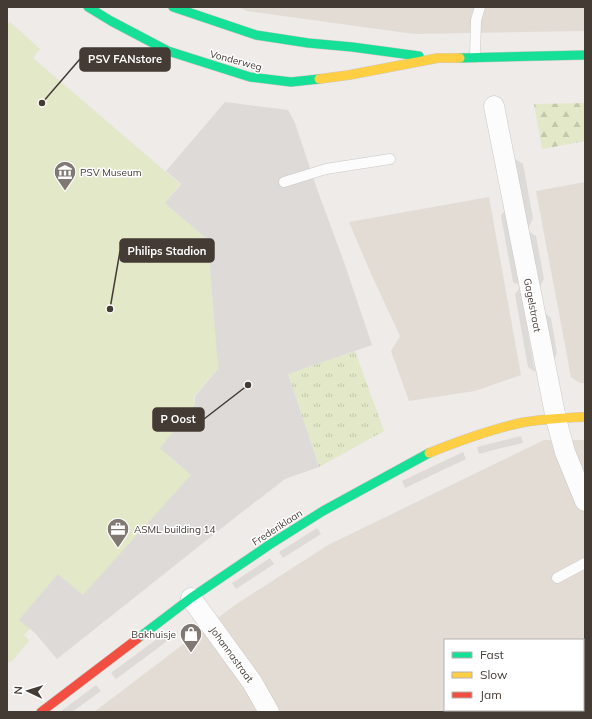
<svg xmlns="http://www.w3.org/2000/svg" width="592" height="719" viewBox="0 0 592 719" font-family="Mulish,sans-serif">
  <style>
    .residential { fill: #e3dcd5; fill-rule: evenodd }
    .grass { fill: url(#grass-tufts) }
    .forest { fill: url(#forest-firs) }
    .pitch { fill: #e2e8c8 }
    .parking { fill: #dddad8 }
    .lines { fill: none; stroke-linecap: round; stroke-linejoin: round }
    .lane-casing { stroke: #cbc7c4; stroke-width: 11 }
    .street-casing { stroke: #cbc7c4; stroke-width: 21 }
    .fast-casing { stroke: #cfc8c0; stroke-width: 10 }
    .slow-casing { stroke: #cfc8c0; stroke-width: 10 }
    .jam-casing { stroke: #cfc8c0; stroke-width: 10 }
    .lane { stroke: #fcfcfc; stroke-width: 10 }
    .street { stroke: #fcfcfc; stroke-width: 20 }
    .fast { stroke: #16e098; stroke-width: 9 }
    .slow { stroke: #ffcf43; stroke-width: 9 }
    .jam { stroke: #f24e42; stroke-width: 9 }
    .labels { text-anchor: middle; stroke-width: 3; stroke-linejoin: round; paint-order: stroke }
    .street-label { font-size: 10px; fill: #443b34; stroke: #fff }
    .poi-label { font-size: 10px; fill: #443b34; stroke: #fff; text-anchor: start }
    .leader { fill: none; stroke: #443b34; stroke-width: 1.5 }
    .callout-dot { fill: #443b34; stroke: #fff; stroke-width: 1.5 }
    .callout { fill: #443b34; stroke: #443b34; stroke-width: 1.5 }
    .callout-label { font-size: 11px; text-anchor: middle; font-weight: bold; fill: #fff }
  </style>
  <defs>
    <pattern id="grass-tufts" width="24" height="20" patternUnits="userSpaceOnUse"><rect width="24" height="20" fill="#e2e8c8"/><path d="M3 7l-1-3M5 7V3M7 7l1-3M15 17l-1-3M17 17v-4M19 17l1-3" fill="none" stroke="#c3c8ac"/></pattern>
    <pattern id="forest-firs" width="22" height="20" patternUnits="userSpaceOnUse"><rect width="22" height="20" fill="#e2e8c8"/><path d="M5 1l3.5 6h-7zM16 11l3.5 6h-7z" fill="#c3c8ac"/></pattern>
  </defs>
  <rect width="100%" height="100%" fill="#eeebe8"/>
  <g class="residential">
    <path d="M238,7h347v24l-171,3 -167,-23z"/>
    <path d="M585,182v201h-5l-5,-3 -4,-3 -3,-16 -32,-170z"/>
    <path d="M489,197l32,178 -46,16 -66,10 -18,-50 9,-15 -28,-60 -23,-54z"/>
    <path d="M544,440h41v272h-491l141,-107 93,-60zM445,640h138v70h-138z"/>
  </g>
  <path class="grass" d="M355,351l29,80 -65,36 -31,-93z"/>
  <path class="forest" d="M585,103v38l-43,8 -8,-45z"/>
  <path class="pitch" d="M10,22l30,27 -7,9 147,126 -15,19 43,37 10,127 -1,3 -23,26 1,9 -4,5 10,9 -32,37 22,19 -108,123 -16,-12 -43,49 5,6 -18,21 -4,1v-638z"/>
  <g class="parking">
    <path d="M225,102l63,8 4,7 3,6 22,66 27,73 28,83 -84,29 31,93 -34,12 -48,37 -180,143 -22,-26 -16,-13 39,-46 25,21 108,-120 -31,-27 35,-43v-9l23,-27 -10,-129 -43,-37 16,-19 -15,-13z"/>
    <path d="M515,159l8,5 10,55 -5,9z"/>
    <path d="M506,208l14,77 -7,-3 -12,-66z"/>
    <path d="M528,231l8,5 8,43 -5,9z"/>
    <path d="M520,288l15,84 -7,-5 -13,-73z"/>
    <path d="M543,311l8,7 6,35 -4,9z"/>
    <path d="M521,436l2,7 -22,5 -22,6 -2,-7z"/>
    <path d="M463,452l3,7 -61,29 -3,-7z"/>
    <path d="M317,528l4,6 -38,24 -4,-6z"/>
    <path d="M270,558l4,6 -38,25 -4,-6z"/>
    <path d="M165,633l5,6 -54,40 -5,-6z"/>
    <path d="M96,685l5,6 -29,21h-12z"/>
  </g>
  <g class="lines">
    <g class="lane-casing">
      <g id="lane">
        <path d="M475,57l1,-37 4,-13"/>
        <path d="M284,182l42,-13 64,-10"/>
        <path d="M557,578l28,-15"/>
      </g>
    </g>
    <g class="street-casing">
      <g id="street">
        <path d="M494,106l62,313 9,33 20,49"/>
        <path d="M191,598l61,84 17,30"/>
      </g>
    </g>
    <g class="fast-casing">
      <g id="fast">
        <path d="M88,7l23,14 57,30 82,26 41,5 28,-3"/>
        <path d="M173,7l83,28 52,8 44,4 67,9"/>
        <path d="M460,58l125,-3"/>
        <path d="M137,639l54,-41 78,-53 54,-34 106,-58"/>
      </g>
    </g>
    <g class="slow-casing">
      <g id="slow">
        <path d="M319,79l30,-4 89,-17h22"/>
        <path d="M429,453c30,-12 60,-23 91,-30 21,-4 44,-5 65,-6"/>
      </g>
    </g>
    <g class="jam-casing">
      <path id="jam" d="M41,712l96,-73"/>
    </g>
    <use href="#lane" class="lane"/>
    <use href="#street" class="street"/>
    <use href="#fast" class="fast"/>
    <use href="#slow" class="slow"/>
    <use href="#jam" class="jam"/>
  </g>
  <defs>
    <g id="museum-pin" transform="scale(1.15)"><path d="M0 17L-7.5 6A9.5 9.5 0 1 1 7.5 6Z" fill="#807973" stroke="#fff"/><path d="M0-6L6-3V-2H-6V-3ZM-5-1h2V3h-2ZM-1-1h2V3h-2ZM3-1h2V3H3ZM-6 4H6V6H-6Z" fill="#fff"/></g>
    <g id="office-pin" transform="scale(1.15)"><path d="M0 17L-7.5 6A9.5 9.5 0 1 1 7.5 6Z" fill="#807973" stroke="#fff"/><path d="M-6-3h4V-5.5h4V-3h4V5H-6ZM-1-4.5V-3h2v-1.5ZM-6 0V1H6V0Z" fill="#fff"/></g>
    <g id="shop-pin" transform="scale(1.15)"><path d="M0 17L-7.5 6A9.5 9.5 0 1 1 7.5 6Z" fill="#807973" stroke="#fff"/><path d="M-5-2.5h2.3a2.7 3.5 0 0 1 5.4 0H5L5.5 6h-11ZM-1.5-2.5h3a1.5 2.3 0 0 0-3 0Z" fill="#fff"/></g>
  </defs>
  <g fill-rule="evenodd">
    <use href="#museum-pin" x="65" y="172"/>
    <use href="#office-pin" x="118" y="529"/>
    <use href="#shop-pin" x="191" y="634"/>
  </g>
  <g class="labels">
    <g class="street-label">
      <text transform="translate(236 60) rotate(15)" y="4">Vonderweg</text>
      <text transform="translate(533 305) rotate(79)" y="4">Gagelstraat</text>
      <text transform="translate(277 527) rotate(-33)" y="4">Frederiklaan</text>
      <text transform="translate(232 654) rotate(54)" y="4">Johannastraat</text>
    </g>
    <g class="poi-label">
      <text x="80" y="176">PSV Museum</text>
      <text x="134" y="533">ASML building 14</text>
      <text x="176" y="638" text-anchor="end">Bakhuisje</text>
    </g>
  </g>
  <path class="leader" d="M42 103L80 59M110 309L120 251M248 385L204 419"/>
  <g class="callout-dot">
    <circle cx="42" cy="103" r="4"/>
    <circle cx="110" cy="309" r="4"/>
    <circle cx="248" cy="385" r="4"/>
  </g>
  <g class="callout">
    <rect x="80" y="48" width="90" height="23" rx="4"/>
    <rect x="120" y="239" width="94" height="23" rx="4"/>
    <rect x="153" y="408" width="51" height="23" rx="4"/>
  </g>
  <g class="callout-label">
    <text x="125" y="63">PSV FANstore</text>
    <text x="167" y="255">Philips Stadion</text>
    <text x="178" y="423">P Oost</text>
  </g>
  <rect width="592" height="719" fill="none" stroke="#443b34" stroke-width="16"/>
  <rect x="444" y="639" width="140" height="72" fill="#ffffff" stroke="#b4b1ae"/>
  <rect x="452" y="652" width="20" height="6" fill="#16e098" stroke="#b4b1ae"/>
  <text x="480" y="659" font-size="12" fill="#443b34">Fast</text>
  <rect x="452" y="672" width="20" height="6" fill="#ffcf43" stroke="#b4b1ae"/>
  <text x="480" y="679" font-size="12" fill="#443b34">Slow</text>
  <rect x="452" y="692" width="20" height="6" fill="#f24e42" stroke="#b4b1ae"/>
  <text x="480" y="699" font-size="12" fill="#443b34">Jam</text>
  <g transform="translate(28 691) rotate(274)" stroke="#ffffff" stroke-width="3" paint-order="stroke">
  <path d="M0-3L7 15L0 10L-7 15Z" fill="#443b34"/>
  <text y="-6" font-size="11" font-weight="bold" text-anchor="middle" fill="#443b34">N</text>
  </g>
</svg>
